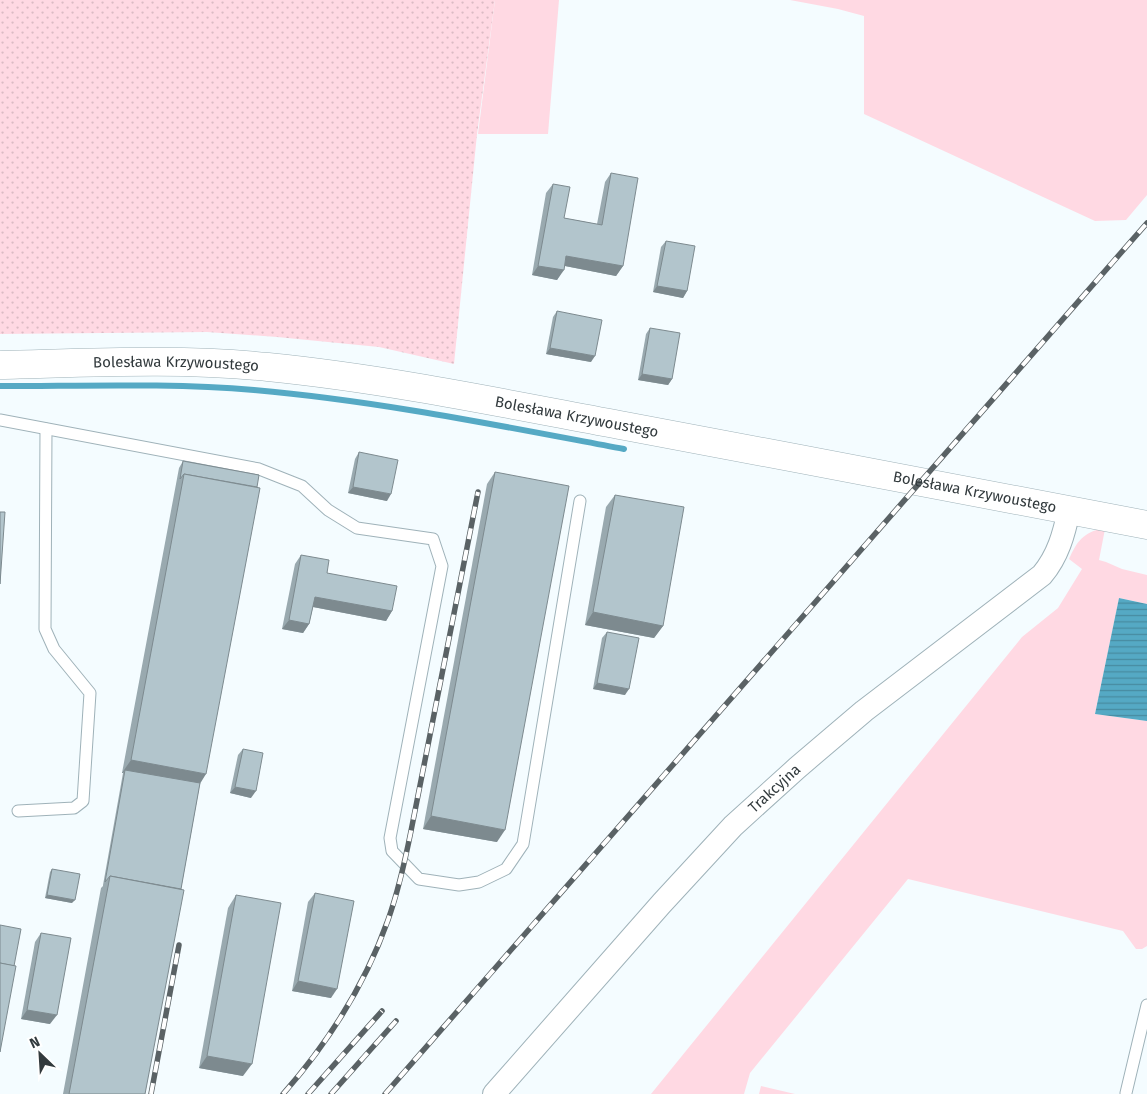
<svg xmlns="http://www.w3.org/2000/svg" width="1147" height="1094" viewBox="0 0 1147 1094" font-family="'Fira Sans',sans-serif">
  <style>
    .green { fill: #ffd9e3 }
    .garden { fill: url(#garden-dots) }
    .water { fill: url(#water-rules) }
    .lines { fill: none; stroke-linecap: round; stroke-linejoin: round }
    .stream { stroke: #55a9c4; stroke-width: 6 }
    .service-casing { stroke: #9fb2b9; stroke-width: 13 }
    .minor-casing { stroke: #9fb2b9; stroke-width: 24 }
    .tertiary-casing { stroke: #9fb2b9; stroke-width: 29 }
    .service { stroke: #fff; stroke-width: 11 }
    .minor { stroke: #fff; stroke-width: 22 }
    .tertiary { stroke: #fff; stroke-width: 28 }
    .rail-casing { stroke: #5a6265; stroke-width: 5.5 }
    .rail { stroke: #fff; stroke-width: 4; stroke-dasharray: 11; stroke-linecap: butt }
    .wall { fill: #99a9af }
    .shaded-wall { fill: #7d8a8f }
    .building { fill: #b2c5cc; stroke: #7d8a8f }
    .labels { text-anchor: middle; stroke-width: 4.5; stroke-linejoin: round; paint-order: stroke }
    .street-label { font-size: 15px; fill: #323a3d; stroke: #fff }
  </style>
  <defs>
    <pattern id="garden-dots" width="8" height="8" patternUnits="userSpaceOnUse" patternTransform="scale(1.25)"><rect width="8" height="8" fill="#ffd9e3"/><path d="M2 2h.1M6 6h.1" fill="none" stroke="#dbbbc4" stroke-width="1.8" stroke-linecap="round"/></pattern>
    <pattern id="water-rules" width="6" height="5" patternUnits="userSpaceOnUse" patternTransform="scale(1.25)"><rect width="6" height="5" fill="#55a9c4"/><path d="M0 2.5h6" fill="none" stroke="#478ba0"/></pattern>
  </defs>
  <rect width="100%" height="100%" fill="#f4fcff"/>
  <g class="green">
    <path d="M495,0h64l-11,134h-70z"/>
    <path d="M790,0h357v195l-21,25 -31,1 -231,-107v-98l-26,-7z"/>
    <path d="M1099,529h6l-6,31 7,2 16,7 25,6v29l-28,-6 -24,116 52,7v225l-5,3h-6l-13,-18 -215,-52 -158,194 -6,21h-93l371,-457 36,-29 24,-39 -13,-10c8,-17 12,-24 30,-30z"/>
    <path d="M761,1086l34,8h-36z"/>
  </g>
  <path class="garden" d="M0,0h495l-18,134 -23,230 -75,-17 -102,-10 -70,-5 -207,2z"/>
  <path class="water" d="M1119,598l28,6v117l-52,-7z"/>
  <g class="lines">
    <path class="stream" d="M0,386c84,0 170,-3 254,4 125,11 247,36 370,59"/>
    <g class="service-casing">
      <g id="service">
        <path d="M0,420l259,49 43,17 26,24 29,18 76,11 9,27 -52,272 2,13 27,28 40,6 20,-3 27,-13 17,-25 57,-343"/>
        <path d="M18,811l56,-3 9,-7 7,-108 -36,-44 -9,-20 1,-200"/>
        <path d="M1126,1093l21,-88"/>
      </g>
    </g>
    <g class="minor-casing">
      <g id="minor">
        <path id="s1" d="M494,1094l168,-191 71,-77 64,-58 67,-57 178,-136c16,-19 22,-41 27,-65"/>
      </g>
    </g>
    <g class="tertiary-casing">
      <g id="tertiary">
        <path id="s2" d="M0,365c89,-2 179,-7 268,2 120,12 239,37 357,59 174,33 348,65 522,99"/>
      </g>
    </g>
    <use href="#service" class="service"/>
    <use href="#minor" class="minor"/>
    <use href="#tertiary" class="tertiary"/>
    <g class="rail-casing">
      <g id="rail">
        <path d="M151,1094l28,-149"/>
        <path d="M283,1094c45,-51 82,-109 105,-174 10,-28 17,-59 23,-89l67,-339"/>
        <path d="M308,1094l74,-83"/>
        <path d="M331,1094l65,-73"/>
        <path d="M385,1094l762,-871"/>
      </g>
    </g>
    <use href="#rail" class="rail"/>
  </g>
  <g class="wall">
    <path d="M611,173l12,93 -7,10 -51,-10 -8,14 -25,-5 14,-82 7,-9 11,34 33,6 8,-42z"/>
    <path d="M666,241l21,50 -4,7 -30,-6 8,-45z"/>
    <path d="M557,311l34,51 -45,-8 7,-37z"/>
    <path d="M650,328l22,51 -4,6 -30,-5 8,-46z"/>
    <path d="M359,452l28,49 -39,-8 7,-34z"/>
    <path d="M183,461l17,322 -19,106 -36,205h-82l38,-206 2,-2v-1l20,-112h-1l57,-305z"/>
    <path d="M495,472l2,370 -74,-13 64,-345z"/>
    <path d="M615,495l48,131 -9,12 -69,-13 21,-118z"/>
    <path d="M301,555l26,18 65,38 -6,10 -73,-14 -4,17 -6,9 -21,-4 13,-65z"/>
    <path d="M607,632l18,63 -32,-6 9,-51z"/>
    <path d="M243,749l8,49 -21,-5 8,-38z"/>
    <path d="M52,869l20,34 -27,-5 5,-26z"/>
    <path d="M315,893l16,105 -39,-7 16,-89z"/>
    <path d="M236,895l7,181 -44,-8 29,-160z"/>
    <path d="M41,933l9,91 -29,-5 14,-77z"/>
  </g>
  <g class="shaded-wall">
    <path d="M566,256l57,10 -7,10 -56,-11z"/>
    <path d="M538,266l26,4 -7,10 -25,-5z"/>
    <path d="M657,286l30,5 -4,7 -30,-6z"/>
    <path d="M550,348l45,8 -4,6 -45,-8z"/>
    <path d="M642,374l30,5 -4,6 -30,-5z"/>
    <path d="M353,487l38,7 -4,7 -39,-8z"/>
    <path d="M315,597l77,14 -6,10 -78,-15z"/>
    <path d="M593,612l70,14 -9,12 -69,-13z"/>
    <path d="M289,620l20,4 -6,9 -21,-4z"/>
    <path d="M597,683l32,6 -4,6 -32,-6z"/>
    <path d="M131,760l75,14 -8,13 -73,-17 -2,3h-1z"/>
    <path d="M235,787l21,4 -5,7 -21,-5z"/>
    <path d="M431,816l74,14 -8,12 -74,-13z"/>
    <path d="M47,895l28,5 -3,3 -27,-5z"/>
    <path d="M298,981l39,8 -6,9 -39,-7z"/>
    <path d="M27,1010l30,5 -7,9 -29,-5z"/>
    <path d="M207,1056l45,8 -9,12 -44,-8z"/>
  </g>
  <g class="building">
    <path d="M611,173l27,5 -15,88 -57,-10 -2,14 -26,-4 15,-82 17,3 -6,31 38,7z"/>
    <path d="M666,241l29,5 -8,45 -30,-5z"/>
    <path d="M557,311l45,9 -7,36 -45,-8z"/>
    <path d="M650,328l30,5 -8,46 -30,-5z"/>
    <path d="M359,452l39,8 -7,34 -38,-7z"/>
    <path d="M183,461l76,14 -2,12 -73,-13 -4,5z"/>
    <path d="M495,472l74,14 -64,344 -74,-14z"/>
    <path d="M184,474l76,14 -54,286 -75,-14z"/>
    <path d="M615,495l69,12 -21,119 -70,-14z"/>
    <path d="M0,512h5l-5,72z"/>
    <path d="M301,555l28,5 -2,13 70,13 -5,25 -77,-14 -6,27 -20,-4z"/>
    <path d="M607,632l32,6 -10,51 -32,-6z"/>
    <path d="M243,749l20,4 -7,38 -21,-4z"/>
    <path d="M125,770l75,13 -19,106 -71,-13 -5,6z"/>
    <path d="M52,869l28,5 -5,26 -28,-5z"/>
    <path d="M110,876l74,14 -39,204h-76z"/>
    <path d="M315,893l39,8 -17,88 -39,-8z"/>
    <path d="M236,895l45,8 -29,161 -45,-8z"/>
    <path d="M0,925l21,4 -7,37 -14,-3z"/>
    <path d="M41,933l30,5 -14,77 -30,-5z"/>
    <path d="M0,963l16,3 -16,86z"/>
  </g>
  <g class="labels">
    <g class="street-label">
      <text dy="5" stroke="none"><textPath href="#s2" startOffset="176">Bolesława Krzywoustego</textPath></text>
      <text dy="5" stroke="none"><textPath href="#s2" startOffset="581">Bolesława Krzywoustego</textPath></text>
      <text dy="5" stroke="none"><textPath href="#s2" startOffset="986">Bolesława Krzywoustego</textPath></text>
      <text dy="5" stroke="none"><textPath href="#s1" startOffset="415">Trakcyjna</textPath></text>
    </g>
  </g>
  <g transform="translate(40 1054) rotate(335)" stroke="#ffffff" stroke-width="4" paint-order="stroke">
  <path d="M0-4L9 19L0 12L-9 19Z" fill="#323a3d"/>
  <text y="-8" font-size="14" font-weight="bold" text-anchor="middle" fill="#323a3d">N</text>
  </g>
</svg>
